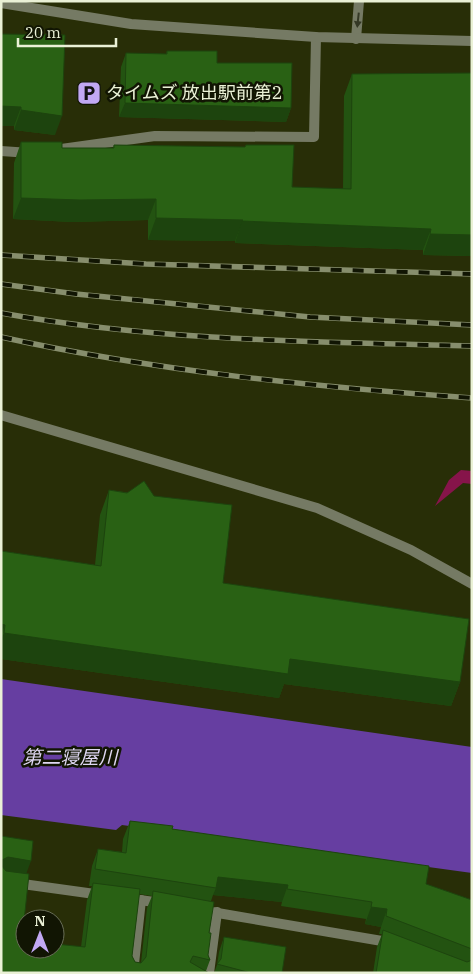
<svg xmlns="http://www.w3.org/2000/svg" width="473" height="974" viewBox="0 0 473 974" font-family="'IBM Plex Serif','Noto Sans JP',serif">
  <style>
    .green { fill: #86144a }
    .water { fill: #663ea1 }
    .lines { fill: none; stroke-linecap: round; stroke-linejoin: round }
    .minor { stroke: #757a64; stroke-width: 10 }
    .tertiary { stroke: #757a64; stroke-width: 10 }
    .rail-casing { stroke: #878e6d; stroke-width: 5.5 }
    .rail { stroke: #111503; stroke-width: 4; stroke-dasharray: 11; stroke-linecap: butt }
    .wall { fill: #235311; fill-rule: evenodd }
    .shaded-wall { fill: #1d440e }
    .building { fill: #296114; stroke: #1d440e }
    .oneway { fill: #343825 }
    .labels { text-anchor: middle; stroke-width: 5; stroke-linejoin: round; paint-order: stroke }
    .poi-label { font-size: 18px; fill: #eaf1d6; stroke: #111503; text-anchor: start }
    .water-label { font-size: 19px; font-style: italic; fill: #dfd7f2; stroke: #111503 }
  </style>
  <rect width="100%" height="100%" fill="#282e07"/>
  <path class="green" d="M461,470l11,1v13l-9,-1 -28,23 14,-26z"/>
  <path class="water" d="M1,679l471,68v126l-350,-48 -6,5 -115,-15z"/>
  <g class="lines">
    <g class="minor">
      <path d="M356,39l3,-38"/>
      <path d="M54,150l101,-14 159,1 2,-100"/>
      <path d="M1,151l29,2"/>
      <path d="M1,881l101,14"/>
      <path d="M126,898l35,5"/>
      <path d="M200,910l182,31 10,4"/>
      <path d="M133,973l8,-73"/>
      <path d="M209,973l8,-61"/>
    </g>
    <g class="tertiary">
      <path d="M1,3l130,21 185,13 156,4"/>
      <path d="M1,415l316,93 94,42 61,34"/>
    </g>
    <g class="rail-casing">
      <g id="rail">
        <path d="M1,255l145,9 326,10"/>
        <path d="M1,284l75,10 234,23 162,8"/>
        <path d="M1,313c155,28 314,29 471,33"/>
        <path d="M1,337c155,34 313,50 471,61"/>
      </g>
    </g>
    <use href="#rail" class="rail"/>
  </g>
  <g class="wall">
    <path d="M1,34l54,101 -41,-5v-4h-13z"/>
    <path d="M167,51l50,12 74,45 -5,14 -167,-5 2,-50 5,-14 40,1z"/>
    <path d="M352,74l120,182 -49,-1v-5l-188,-7v-2l-87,-1v-20l-76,2 -59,-3 1,-56 7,-21 41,6h51l1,-3 131,2 1,-2 46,42 51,2 1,-93z"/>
    <path d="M109,490l45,6 69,87 237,99 -9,24 -167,-22 -5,14 -278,-39v-108l94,14 5,-50z"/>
    <path d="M130,821l42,8 254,55 46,16v73h-99l4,-26 5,-13h-3l2,-7 -16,-3 1,-5 -85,-13 1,-4 -69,-7 -2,6 -2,32 -1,22 2,5 -4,11 -205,2 25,-99 -4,66 59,7 6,-47 5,-14h-3l3,-20 6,-17 24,3 1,-13zM139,894l13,2 -5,12 -6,55 -6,-1 -3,-6z"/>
    <path d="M224,937l58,36h-68l3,-8 2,-13z"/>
  </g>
  <g class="shaded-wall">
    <path d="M125,103l166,5 -5,14 -167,-5z"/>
    <path d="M1,106l20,1 -7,19h-13z"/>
    <path d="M21,110l41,6 -7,19 -41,-5z"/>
    <path d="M21,198l135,1 -8,21 -76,2 -59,-3z"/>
    <path d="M156,218l87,2 -8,21 -87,-1z"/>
    <path d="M242,221l189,8 -8,21 -188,-7z"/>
    <path d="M430,234l42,1v21l-49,-1z"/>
    <path d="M1,624l4,1 -4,10z"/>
    <path d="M4,633l286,26 170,23 -9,24 -167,-22 -5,14 -278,-39v-19z"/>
    <path d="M8,857l23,4 -6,16 -24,-3v-12l1,-2z"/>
    <path d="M218,877l70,8 -6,17 -69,-7 3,-7z"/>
    <path d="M371,907l16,2 -6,18 -16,-3z"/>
  </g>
  <g class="building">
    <path d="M1,34l64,1 -3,81 -41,-6v-3l-20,-1z"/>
    <path d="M167,51h50v12h75l-1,45 -166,-5 1,-50 41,1z"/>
    <path d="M472,73v162l-42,-1 1,-5 -189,-8 1,-1 -87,-2v-19l-76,1 -59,-2v-56h41v6h52v-3l131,2 1,-2h48l-2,42 59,2 1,-115z"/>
    <path d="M144,481l10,15 78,9 -9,78 246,36 -9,63 -170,-23 -2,15 -284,-41 1,-8 -4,-1v-73l100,15 8,-76 18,3z"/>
    <path d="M130,821l43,5 -1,3 257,37 -3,18 46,16v49l-86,-33 1,-7 -16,-2 1,-5 -85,-13 1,-4 -70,-8 -2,11 -121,-19 3,-20 28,4z"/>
    <path d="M1,836l32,5 -2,20 -23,-4 -6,3 -1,2z"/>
    <path d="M1,865l5,6 23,3 -7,66 3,1v8h30v-5l30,3 8,-64 47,6 -8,67 3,6 6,1 5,-6 7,-66 61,11 -5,31h2l-3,22 2,5 -17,-4 -3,6 19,11h-208z"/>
    <path d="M383,930l84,32 5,-2v13h-96z"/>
    <path d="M224,937l62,10 -4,26h-31l-34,-9 4,-5z"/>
  </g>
  <defs><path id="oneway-solid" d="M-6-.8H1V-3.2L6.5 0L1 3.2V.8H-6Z" transform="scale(1.25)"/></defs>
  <use class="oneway" href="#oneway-solid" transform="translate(358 20) rotate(96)"/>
  <defs>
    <g id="parking-square" transform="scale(1.25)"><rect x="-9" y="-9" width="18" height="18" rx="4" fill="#c1a8f3" stroke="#111503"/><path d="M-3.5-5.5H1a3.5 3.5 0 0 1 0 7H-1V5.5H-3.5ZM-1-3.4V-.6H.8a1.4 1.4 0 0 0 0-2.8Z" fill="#111"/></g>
  </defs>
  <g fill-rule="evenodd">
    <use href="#parking-square" x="89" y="93"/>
  </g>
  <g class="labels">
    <g class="poi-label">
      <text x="106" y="99">タイムズ 放出駅前第2</text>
    </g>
    <g class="water-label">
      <text x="70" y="764">第二寝屋川</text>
    </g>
  </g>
  <rect width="473" height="974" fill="none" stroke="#eaf1d6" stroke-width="5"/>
  <g transform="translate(40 934)"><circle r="24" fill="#111503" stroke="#686d57"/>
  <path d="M0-4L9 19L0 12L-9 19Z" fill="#c1a8f3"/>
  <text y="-8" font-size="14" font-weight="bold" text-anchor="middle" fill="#eaf1d6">N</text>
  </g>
  <path d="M18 38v8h98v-8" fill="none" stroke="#eaf1d6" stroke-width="2.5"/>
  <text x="25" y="38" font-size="15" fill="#eaf1d6" stroke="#111503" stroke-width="4" paint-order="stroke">20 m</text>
</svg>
